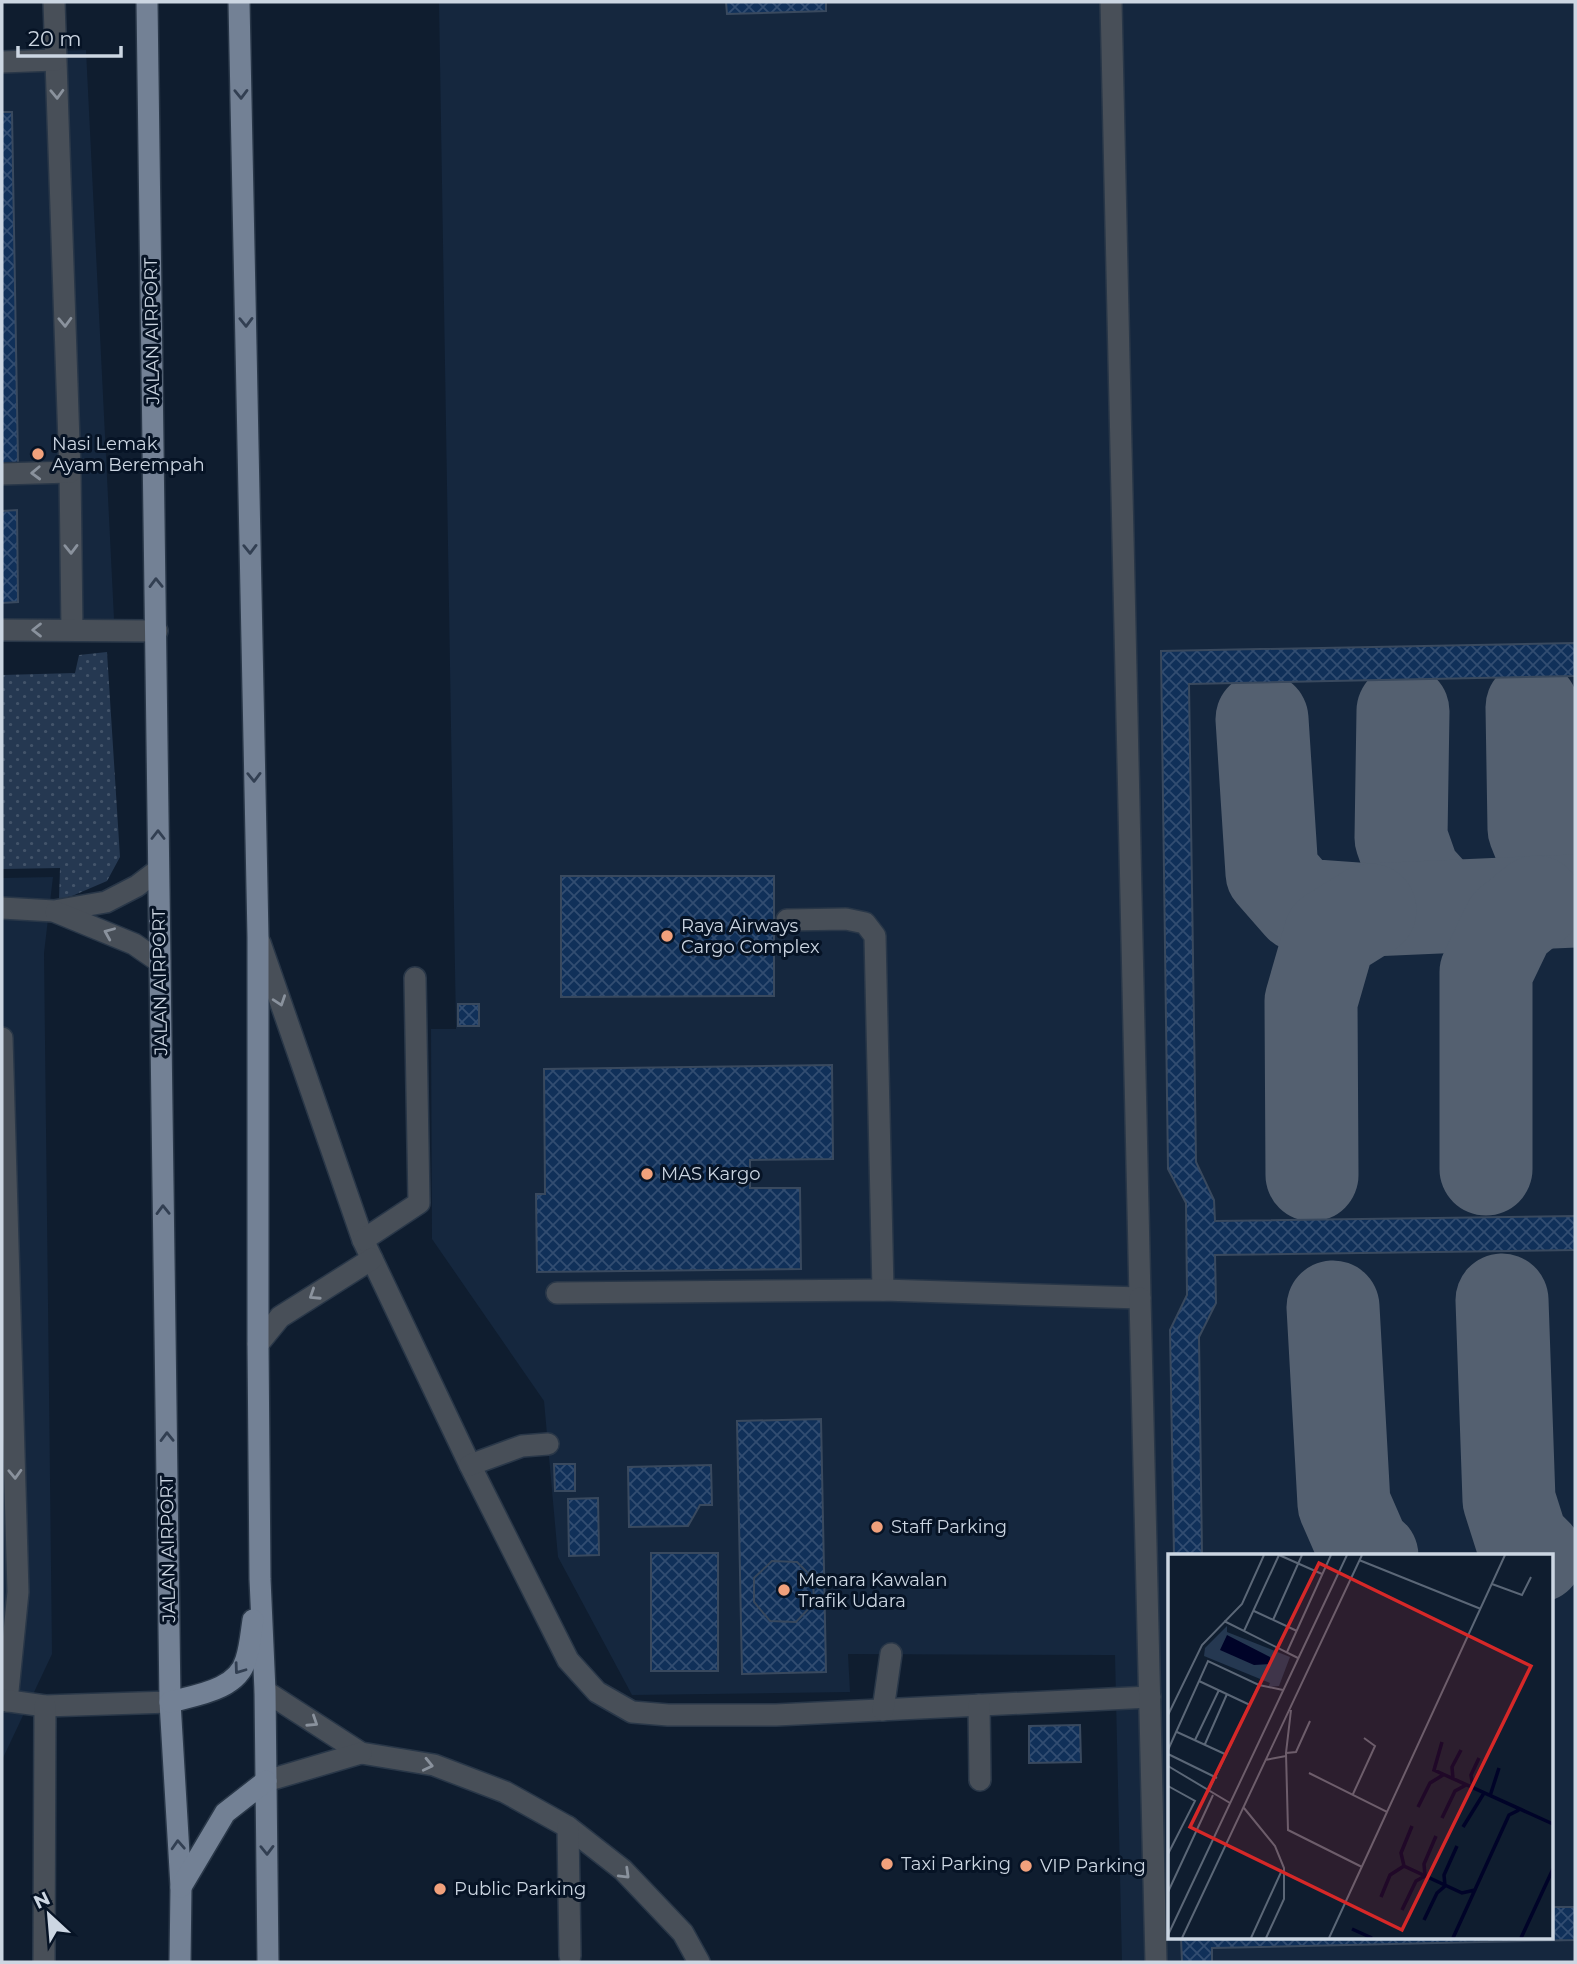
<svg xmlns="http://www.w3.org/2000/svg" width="1577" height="1964" viewBox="0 0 1577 1964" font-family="Montserrat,sans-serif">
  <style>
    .built { fill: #15273e; fill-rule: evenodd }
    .grass { fill: url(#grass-dots) }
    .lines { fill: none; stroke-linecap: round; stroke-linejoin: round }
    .taxiway { stroke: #546070; stroke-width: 93 }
    .building { fill: url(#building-cross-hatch); stroke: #39495e; stroke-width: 2 }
    .minor-casing { stroke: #293748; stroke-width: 24 }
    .major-casing { stroke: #293748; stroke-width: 24 }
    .minor { stroke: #484f58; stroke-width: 21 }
    .major { stroke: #738195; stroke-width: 21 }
    .oneway { stroke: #8a929d }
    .oneway2 { stroke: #323f52 }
    .poi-dot { fill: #f1a17c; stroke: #061325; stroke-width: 2.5 }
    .labels { text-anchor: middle; stroke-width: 6; stroke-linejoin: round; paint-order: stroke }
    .street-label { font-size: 18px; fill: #ccd6e2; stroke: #061325 }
    .poi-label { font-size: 18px; fill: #ccd6e2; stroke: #061325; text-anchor: start }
    .inset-river { fill: none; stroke: #000328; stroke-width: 3.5 }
    .inset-road { fill: none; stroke: #5b6777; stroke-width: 2 }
    .view { fill: #d62828; fill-opacity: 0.15; stroke: #d62828; stroke-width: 3.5 }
    .inset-edge { fill: none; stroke: #ccd6e2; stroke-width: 3.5 }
  </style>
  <defs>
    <pattern id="grass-dots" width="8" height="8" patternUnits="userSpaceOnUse" patternTransform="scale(1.75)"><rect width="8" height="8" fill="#253851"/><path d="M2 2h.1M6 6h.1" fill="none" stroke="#43546a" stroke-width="1.8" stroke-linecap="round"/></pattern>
    <pattern id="building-cross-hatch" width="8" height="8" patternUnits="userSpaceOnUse" patternTransform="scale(1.75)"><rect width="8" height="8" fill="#103059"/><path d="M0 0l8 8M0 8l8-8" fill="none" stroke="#324d71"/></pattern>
  </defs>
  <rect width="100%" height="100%" fill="#0f1d2f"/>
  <g class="built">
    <path d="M439,2h1136v1960h-453l-7,-307 -267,-1 2,38 -218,3 -74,-138 -14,-156 -112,-162 -1,-210h25zM1169,1556h382v382h-382z"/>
    <path d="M86,50l29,589 -113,-1v-585z"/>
    <path d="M53,877l-9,76 8,701 -50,106v-882z"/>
  </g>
  <path class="grass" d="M107,652l13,205 -13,24 -35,15 -13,3 1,-31 -58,1v-194l73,-2 4,-18z"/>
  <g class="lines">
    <g class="taxiway">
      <path d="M1532,707l2,122 16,40 25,23"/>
      <path d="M1403,711l-2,127 13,37 28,31"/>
      <path d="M1262,719l10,154 28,32 70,5 205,-9"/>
      <path d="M1486,1169v-197l23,-48 27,-22"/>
      <path d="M1312,1175l-1,-174 19,-66 40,-25"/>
      <path d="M1502,1300l7,200 13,41 15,15"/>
      <path d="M1333,1307l11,197 21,48 7,4"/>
    </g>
  </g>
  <g class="building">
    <path d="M726,2h100v9l-99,3z"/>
    <path d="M2,112h10l6,351h-16z"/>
    <path d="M17,510l1,92 -16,1v-92z"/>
    <path d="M1575,643v33l-386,8 7,478 18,38 1,21 360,-5v34l-360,5 1,48 -17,34 3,219h-28l-4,-226 17,-35 -1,-92 -18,-34 -7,-518z"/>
    <path d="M561,876h213v120l-213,1z"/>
    <rect x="458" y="1004" width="21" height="22"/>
    <path d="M832,1065l1,94 -83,1v28h50l1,81 -264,3 -1,-78h9l-1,-125z"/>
    <path d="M821,1419l5,253 -84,2 -5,-253z"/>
    <path d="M554,1464h21v27h-20z"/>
    <path d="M711,1465l1,40h-12l-12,21 -59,1 -1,-60z"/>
    <path d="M598,1498l1,57 -30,1 -1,-57z"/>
    <rect x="651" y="1553" width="67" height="118"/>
    <path d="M772,1561l25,1 16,16 1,25 -18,19 -26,-1 -16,-19v-24z"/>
    <path d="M1080,1725l1,37 -52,1v-37z"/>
    <path d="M1551,1907h24v33l-363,8v14h-30l-1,-24h370z"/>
  </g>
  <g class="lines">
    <g class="minor-casing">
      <g id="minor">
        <path d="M54,2l16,470 2,158"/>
        <path d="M2,62l53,-2"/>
        <path d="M2,474l68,-2"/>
        <path d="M2,630l155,1"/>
        <path d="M2,908l52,3 52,-9 31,-16 21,-16"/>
        <path d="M56,912l78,32 26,18"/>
        <path d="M787,920l59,-1 19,4 10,13 8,354"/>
        <path d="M260,943l103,297 107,225 98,195 29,32 35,20 36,3h108l374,-18"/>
        <path d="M2,1038l16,554 -11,109"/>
        <path d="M363,1240l56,-37 -4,-225"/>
        <path d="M557,1293l326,-3 257,8 -29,-1296"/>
        <path d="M1140,1298l16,664"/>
        <path d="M258,1344l22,-27 92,-58"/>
        <path d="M470,1465l52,-19 26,-2"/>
        <path d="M265,1691l96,62 73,12 71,27 63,35 55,43 60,63 16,29"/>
        <path d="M2,1700l43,6 125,-4"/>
        <path d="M979,1705l1,75"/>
        <path d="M883,1710l8,-56"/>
        <path d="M266,1781l95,-28"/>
        <path d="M568,1827l2,129"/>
        <path d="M44,1962l1,-256"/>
      </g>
    </g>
    <g class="major-casing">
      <g id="major">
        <path d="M147,2l23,1700 11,185 -1,75"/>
        <path d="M239,2l19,935v407l2,235 5,112 3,271"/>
        <path d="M170,1702c26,-7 68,-12 76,-43 4,-12 5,-26 7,-39"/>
        <path d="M181,1887l44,-74 41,-32"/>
      </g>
    </g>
    <use href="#minor" class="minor"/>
    <use href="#major" class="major"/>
  </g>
  <defs><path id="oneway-chevron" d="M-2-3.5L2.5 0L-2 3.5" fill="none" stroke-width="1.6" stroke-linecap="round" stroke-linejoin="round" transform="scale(1.75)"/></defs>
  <g class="oneway">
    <use href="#oneway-chevron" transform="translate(57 94) rotate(88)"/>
    <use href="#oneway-chevron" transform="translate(65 322) rotate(88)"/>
    <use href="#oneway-chevron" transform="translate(36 473) rotate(178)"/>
    <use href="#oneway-chevron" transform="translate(71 549) rotate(89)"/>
    <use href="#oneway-chevron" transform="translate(37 630) rotate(-180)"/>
    <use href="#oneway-chevron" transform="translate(109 933) rotate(-157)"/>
    <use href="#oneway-chevron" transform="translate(280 1001) rotate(71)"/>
    <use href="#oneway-chevron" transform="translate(314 1295) rotate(147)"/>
    <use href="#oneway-chevron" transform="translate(15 1474) rotate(88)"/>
    <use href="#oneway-chevron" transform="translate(313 1722) rotate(33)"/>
    <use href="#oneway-chevron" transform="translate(428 1765) rotate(13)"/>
    <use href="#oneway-chevron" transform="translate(625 1874) rotate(44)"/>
  </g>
  <g class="oneway2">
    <use href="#oneway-chevron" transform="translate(241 94) rotate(89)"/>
    <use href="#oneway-chevron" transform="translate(246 322) rotate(89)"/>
    <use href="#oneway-chevron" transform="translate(250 549) rotate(89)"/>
    <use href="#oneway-chevron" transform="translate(156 583) rotate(-91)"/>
    <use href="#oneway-chevron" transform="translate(254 777) rotate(89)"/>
    <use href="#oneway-chevron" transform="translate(158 835) rotate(-90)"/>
    <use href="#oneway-chevron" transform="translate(163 1210) rotate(-91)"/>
    <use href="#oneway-chevron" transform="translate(167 1437) rotate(-91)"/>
    <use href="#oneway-chevron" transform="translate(239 1669) rotate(126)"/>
    <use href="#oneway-chevron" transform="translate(178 1845) rotate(-93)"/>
    <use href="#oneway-chevron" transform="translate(267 1850) rotate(89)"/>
  </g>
  <g class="poi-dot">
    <circle cx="38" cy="454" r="7"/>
    <circle cx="667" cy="936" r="7"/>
    <circle cx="647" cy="1174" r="7"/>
    <circle cx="877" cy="1527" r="7"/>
    <circle cx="784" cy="1590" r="7"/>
    <circle cx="887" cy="1864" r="7"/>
    <circle cx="1026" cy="1866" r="7"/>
    <circle cx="440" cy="1889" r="7"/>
  </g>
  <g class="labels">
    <g class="street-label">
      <text transform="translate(152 331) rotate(-91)" y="6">JALAN AIRPORT</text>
      <text transform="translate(160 982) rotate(-91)" y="6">JALAN AIRPORT</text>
      <text transform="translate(168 1549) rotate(-91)" y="6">JALAN AIRPORT</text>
    </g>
    <g class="poi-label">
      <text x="52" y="450">Nasi Lemak<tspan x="52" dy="21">Ayam Berempah</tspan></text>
      <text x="681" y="932">Raya Airways<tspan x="681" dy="21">Cargo Complex</tspan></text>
      <text x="661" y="1180">MAS Kargo</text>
      <text x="891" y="1533">Staff Parking</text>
      <text x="798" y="1586">Menara Kawalan<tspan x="798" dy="21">Trafik Udara</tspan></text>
      <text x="901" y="1870">Taxi Parking</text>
      <text x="1040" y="1872">VIP Parking</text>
      <text x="454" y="1895">Public Parking</text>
    </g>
  </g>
  <g transform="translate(1168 1554)">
    <rect width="385" height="385" fill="#0f1d2f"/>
    <path d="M59,72v6l63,25 -11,29 -11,1 2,-4 -66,-27 1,-8z" fill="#253851"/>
    <path d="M59,81l43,22 1,7 -17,1 -34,-15z" fill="#000328"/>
    <path class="inset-river" d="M274,188l-8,28 119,54M285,225l-1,-12 9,-17M305,234l-2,-13 8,-17M322,242l9,-28M250,253l12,-24 13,-8M274,264l13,-27 11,-6M244,272l-11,27 3,13 58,27 13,-3M295,273l21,-34M213,343l9,-22 14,-9M234,356l14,-29 9,-5 -1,-12 12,-28M256,366l13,-27 8,-7 -1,-11 13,-29M184,375l20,9M285,384l56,-123 10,-5M353,384l32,-69"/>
    <path class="inset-road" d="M111,1l43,19M191,6l122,49M324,30l30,11 9,-18M86,57l43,20M105,66l29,-65M56,67l74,37M76,77l35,-76M119,98l44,-97M31,127l51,24M91,131l24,5M123,156l-5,43 2,77 74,37M0,161l34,-70 40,-41 22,-49M9,178l50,23M27,186l24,-50M37,190l22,-50M0,196l40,-89 51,24 -51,107M118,199l10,-1 14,-31M0,200l49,24M97,206l21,-4M0,212l62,37M141,219l78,39 118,-257M0,232l27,15 -27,53M185,240l22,-48 -11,-8M76,254l31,38 9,22v31l-18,39M0,338l45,-97M0,381l179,-380M14,384l180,-383M83,384l31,-68M161,384l58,-126"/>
    <path class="view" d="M151,9l212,103 -129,264 -212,-103z"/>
    <rect width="385" height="385" class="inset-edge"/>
  </g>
  <rect width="1577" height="1964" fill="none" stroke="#ccd6e2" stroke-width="7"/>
  <g transform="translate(49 1915) rotate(334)" stroke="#061325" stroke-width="5" paint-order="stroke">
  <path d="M0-5L12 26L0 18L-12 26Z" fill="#ccd6e2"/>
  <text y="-10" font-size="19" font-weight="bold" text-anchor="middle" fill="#ccd6e2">N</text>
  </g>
  <path d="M18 46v10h103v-10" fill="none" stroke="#ccd6e2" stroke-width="3.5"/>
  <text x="28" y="46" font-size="21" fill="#ccd6e2" stroke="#061325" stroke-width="5" paint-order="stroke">20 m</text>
</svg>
